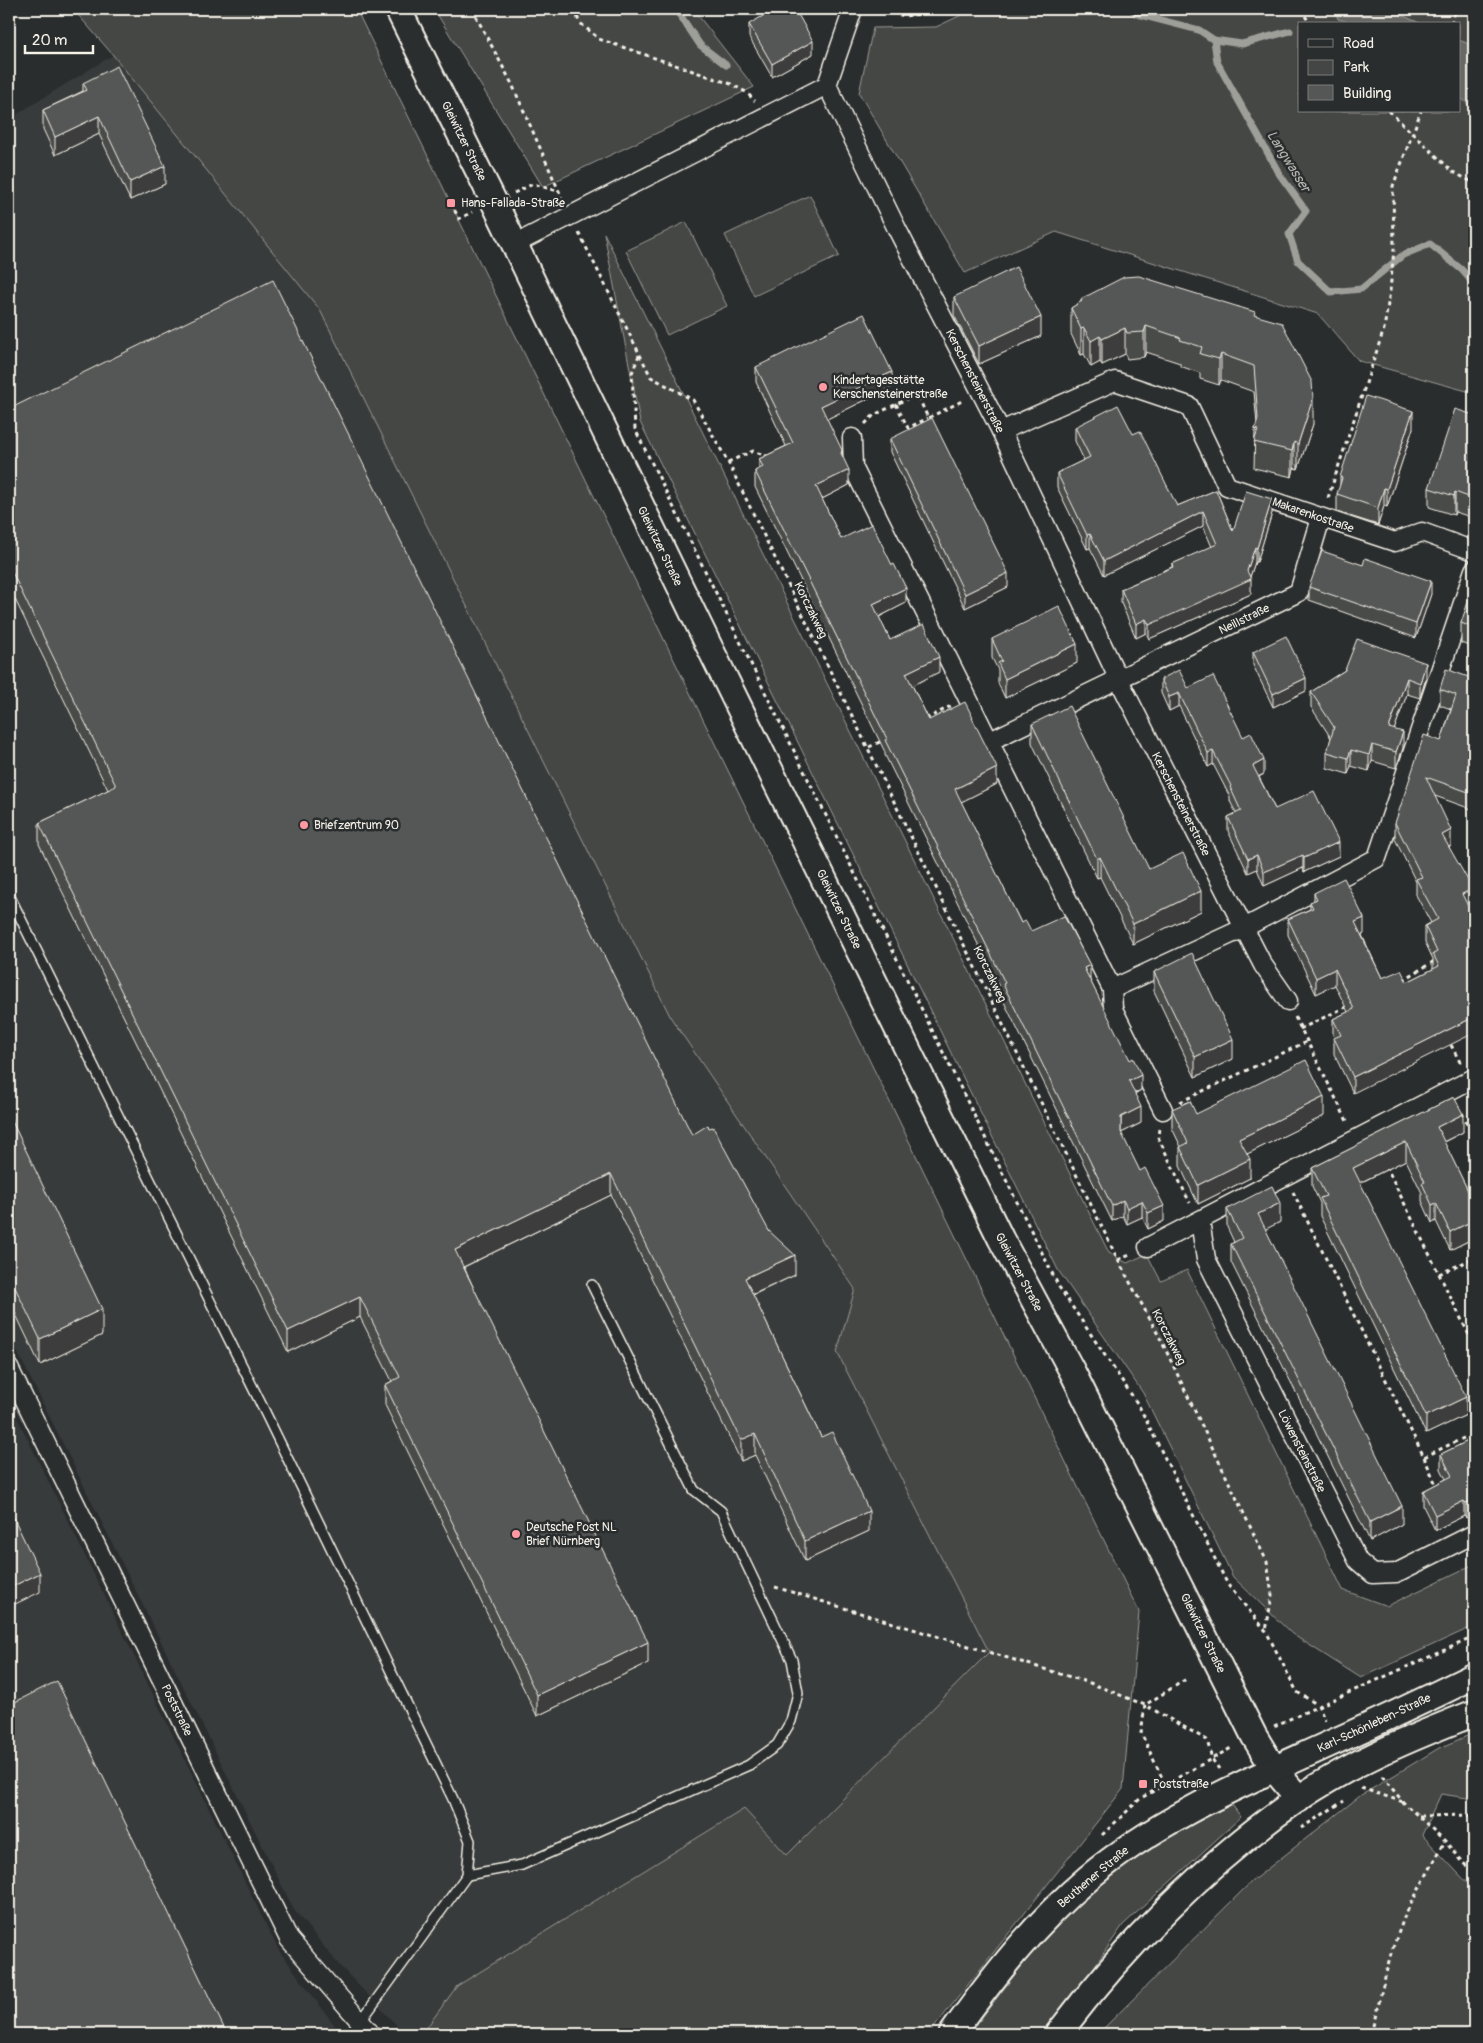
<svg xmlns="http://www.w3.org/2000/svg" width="1483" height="2043" viewBox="0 0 1483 2043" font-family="Pangolin,sans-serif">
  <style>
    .built { fill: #373a3a }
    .green { fill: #444645; stroke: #9c9c96; fill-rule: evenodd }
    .water { fill: #676866; stroke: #9f9f9a }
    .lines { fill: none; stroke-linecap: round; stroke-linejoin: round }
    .stream { stroke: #9f9f9a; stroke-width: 7 }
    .service-casing { stroke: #f4f1e8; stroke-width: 12 }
    .minor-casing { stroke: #f4f1e8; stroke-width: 21 }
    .secondary-casing { stroke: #f4f1e8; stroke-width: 29 }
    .path { stroke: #f4f1e8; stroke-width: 3; stroke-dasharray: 4 4; stroke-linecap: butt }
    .service { stroke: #2a2d2e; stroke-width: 9 }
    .minor { stroke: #2a2d2e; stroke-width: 18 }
    .secondary { stroke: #2a2d2e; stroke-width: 25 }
    .wall { fill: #494b4a; stroke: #f4f1e8 }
    .shaded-wall { fill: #3c3d3c; stroke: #f4f1e8 }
    .building { fill: #555756; stroke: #f4f1e8 }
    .poi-dot { fill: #ff9aa2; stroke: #2a2d2e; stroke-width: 2 }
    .labels { text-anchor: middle; stroke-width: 5; stroke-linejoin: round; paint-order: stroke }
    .street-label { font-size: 12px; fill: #f4f1e8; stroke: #2a2d2e }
    .poi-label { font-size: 12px; fill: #f4f1e8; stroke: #2a2d2e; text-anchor: start }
    .water-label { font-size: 14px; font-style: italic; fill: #b5b3ae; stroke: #2a2d2e }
  </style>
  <rect width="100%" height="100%" fill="#2a2d2e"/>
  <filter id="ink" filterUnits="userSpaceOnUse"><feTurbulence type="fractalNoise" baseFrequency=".02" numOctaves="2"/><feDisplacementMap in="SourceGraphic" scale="10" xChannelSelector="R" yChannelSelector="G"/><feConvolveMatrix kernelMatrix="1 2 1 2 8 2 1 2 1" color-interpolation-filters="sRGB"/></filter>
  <g filter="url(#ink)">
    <g class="built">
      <path d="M113,55l207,255 351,708 184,272 -18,62 152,300 -203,204 -42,-47 -287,177 -35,48h-17l-66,-69 -45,-55 -285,-575v-1216z"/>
      <path d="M9,1401l269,548 63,85h-332z"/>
    </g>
    <g class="green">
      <path d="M73,9h283l783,1603 -16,177 -194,245h-507l35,-48 287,-177 43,46 202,-203 -152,-300 18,-63 -184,-271 -351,-708 -207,-255z"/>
      <path d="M434,9h259l61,78 -211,100z"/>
      <path d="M974,9h500v384l-115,-32 -41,-47 -262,-82 -91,41 -106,-180 14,-65 63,-1zM1299,24h160v87h-160z"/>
      <path d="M810,195l29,61 -85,40 -29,-61z"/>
      <path d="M686,222l41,84 -60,29 -41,-84z"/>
      <path d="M604,233l505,1020 18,10 20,-9 14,27 26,-11 156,320 44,16 87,-42v62l-113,52 -69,-44 -59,-57 -90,-184 -85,-123 -418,-848z"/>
      <path d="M1474,1733v66l-33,-5 -19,41 52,55v144h-376l154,-153 108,-85 79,-48z"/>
      <path d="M1230,1802l11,15 -118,108 -75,109h-79l65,-84 60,-62 64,-47z"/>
    </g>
    <g class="water">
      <path d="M1336,9h52l34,15h-66l-18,-5 -3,-8z"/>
      <path d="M1459,40l15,6v64l-15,-14z"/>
    </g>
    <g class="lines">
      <g class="stream">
        <path d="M676,9l24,36 26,20"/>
        <path d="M1132,9l5,5 62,16 15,10 28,4 48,-13"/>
        <path d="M1214,40l3,22 63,113 26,36 -17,23 9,27 33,31 30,-3 42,-34 27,-11 32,26 12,14"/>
      </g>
      <g class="service-casing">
        <g id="service">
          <path d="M9,895l254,513 190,391 17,42 -3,34 -106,146"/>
          <path d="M467,1875l55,-10 227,-100 28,-20 14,-24 7,-28 -6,-33 -71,-149 -27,-21 -102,-205"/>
        </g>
      </g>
      <g class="minor-casing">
        <g id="minor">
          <path d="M827,85l70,144 104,202 118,249 125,248 19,37 25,36"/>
          <path d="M515,244l312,-159 26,-76"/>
          <path d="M1001,431l114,-50 74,25 38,80 168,56 27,-10 52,19"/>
          <path d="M852,438l1,29 259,522 132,-61 133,-70 97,-288"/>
          <path d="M990,741l309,-149 22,-74"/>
          <path d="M1112,989l1,20 50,101"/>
          <path d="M1200,1221l6,38 152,302 15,13 23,-1 78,-39"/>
          <path d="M1148,1247l326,-169"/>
          <path d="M9,1368l280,571 82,95"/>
        </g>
      </g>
      <g class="secondary-casing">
        <g id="secondary">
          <path d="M398,9l96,193 213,440 294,597 71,132 182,365 20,33 25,30"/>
          <path d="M952,2034c40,-56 83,-111 136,-156 65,-55 142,-89 219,-124 56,-25 112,-51 167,-78"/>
          <path d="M1058,2034c64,-85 152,-175 240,-235 54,-37 115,-62 176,-86"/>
        </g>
      </g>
      <g class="path">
        <path d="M472,9l40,75 50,114"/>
        <path d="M575,9l4,13 20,17 132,45 15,8 9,9"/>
        <path d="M875,9l30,7 53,-7"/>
        <path d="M1301,9l9,15"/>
        <path d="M1451,24l5,-15"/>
        <path d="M1389,111l64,61 21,11"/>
        <path d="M514,193l19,-9 25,7"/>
        <path d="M451,203l8,16 13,-7"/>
        <path d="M579,233l72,144 42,23 35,62 390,798 43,80 106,222 5,33 -6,36"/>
        <path d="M639,355l-7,18 3,56 424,858 80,119 89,179 38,46 31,61 21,13 7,16"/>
        <path d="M896,404l12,24 20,-10"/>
        <path d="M865,424l9,-9 43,-21 11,24 36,-18"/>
        <path d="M728,462l25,-11 16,6"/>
        <path d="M1328,498l56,-169 6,-38 4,-42 -1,-63 28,-75"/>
        <path d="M926,719l25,-13"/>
        <path d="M869,747l13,-6"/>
        <path d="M1403,980l33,-20"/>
        <path d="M988,991l13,-6"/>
        <path d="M1295,1017l52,104"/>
        <path d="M1300,1029l48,-23"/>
        <path d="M1451,1045l10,19"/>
        <path d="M1180,1102l126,-60"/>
        <path d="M1462,1113l12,24"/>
        <path d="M1159,1129l-1,8 32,66"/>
        <path d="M1386,1166l88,179"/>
        <path d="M1293,1192l131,265 50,-24"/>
        <path d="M1118,1260l14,-6"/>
        <path d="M1439,1274l35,-16"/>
        <path d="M1424,1457l13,30"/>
        <path d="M775,1587l315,96 55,22 62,35 5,19 7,10"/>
        <path d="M1274,1726l200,-89"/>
        <path d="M1382,1776l21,26 42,39 16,20 13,12"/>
        <path d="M1165,1784l-24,-51 4,-28 43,-27"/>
        <path d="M1361,1788l42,14"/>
        <path d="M1419,1816l55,-1"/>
        <path d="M1301,1828l43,-27"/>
        <path d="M1102,1835l39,-37 92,-51"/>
        <path d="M1371,2034l20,-81 14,-38 40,-74"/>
      </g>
      <use href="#service" class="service"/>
      <use href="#minor" class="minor"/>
      <use href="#secondary" class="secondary"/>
    </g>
    <g class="wall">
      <path d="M749,24l64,30 -41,23 -23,-40z"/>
      <path d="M83,83l82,101 -35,16 -31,-66 -44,21 -12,-26v-19l40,-19z"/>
      <path d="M954,297l87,39 -62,28 -25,-49z"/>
      <path d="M1081,299l174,17 58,108 -15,45 -4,-1 -2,9 -38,-9 1,-39 2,-5 -3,-32 -33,-12 -2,5 -19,-6v-6l-20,-7v-3l-34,-11 -2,5 -17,2 -2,-5 -23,11 -2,-3 -9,5 -7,-13 -3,1 -10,-21v-26l10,-6z"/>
      <path d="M756,367l136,20 -65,32 15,36 7,30 -27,14 19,40 65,64 -27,14 11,23 49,32 -27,13 17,35 44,1 24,63 -36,18 60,121 10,8 59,49 51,110 -6,4 6,29 -20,10 43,88 -16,8 -6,-12 -15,7 -4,-8 -11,5 -109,-221v-5l-118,-240v-3l-130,-265v-16l4,-2v-10l27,-13 -30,-64z"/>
      <path d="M9,409l683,726 77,96 26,44 -42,20 68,142 48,94 -64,30 -50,-106 -14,6 -130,-266 -147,72 184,396 -111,53 -152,-311v-20l7,-4 -32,-64 -72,35 -249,-508v-21l69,-33 -99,-203z"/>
      <path d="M1474,415v103l-19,-6 -1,3 -25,-8v-19z"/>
      <path d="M1075,427l58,7 44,72 39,-16 17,41 39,-18 -15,49h-2l-5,15 1,17 -102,45 -3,-6 -10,5 -15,-35v-14l51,-22v-3l40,-17 -9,-21 -99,49 -14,-27 -3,1 -30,-62v-14l27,-13 -9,-19z"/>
      <path d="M1413,428l-26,79 -3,-1 -6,19 -41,-13v-18l3,-8v-9z"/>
      <path d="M890,439l118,148 -43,21 -75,-156z"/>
      <path d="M1363,565l68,29 -15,44 -107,-38v-13z"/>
      <path d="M1474,601v47l-13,-5v-20z"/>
      <path d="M992,639l85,24 -72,35 -7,-15v-13l-6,-12z"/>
      <path d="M1253,652l53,39 -33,16 -20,-42z"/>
      <path d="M1345,670l81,8 -6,20 -13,-4 -13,36 9,18 -7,20 -24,-7 -3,10 -18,-5 -3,8 -21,-6v-16l4,-14 -20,-31v-15z"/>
      <path d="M1161,679l27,9 55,49 21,37 -5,3 16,32 64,47 -35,16 -1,-4 -39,18 -7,-17 -9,4 -20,-42v-14l8,-4 -6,-12v-4l-17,-33 -5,3 -29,-61 -10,5 -8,-18z"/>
      <path d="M1474,679v131l-39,-14 16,50 -2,1 24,58 -4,2 5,11 -121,175 -19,-39v-16l-1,-3v-16l15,-7 -13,-27 -19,9 -28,-59v-16l22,-10v-7l4,-1v-8l50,41 -2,1 20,43 25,4 26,-13v-10l-8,-17v-16l6,-3 -15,-28v-13l-21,-43v-16l46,-82 10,-32 -11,-4v-16z"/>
      <path d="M1032,724l117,145 52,42 -68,33 -33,-67 -3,1 -65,-135z"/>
      <path d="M1154,972l79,87 -38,18 -41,-86z"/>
      <path d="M1454,1097l9,35 -19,10 30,61v35l-24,12 -14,-29 -4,2 -10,-22v-8l-16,-33 -46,23 106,232 -40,19 -106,-218v-13l-8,-17v-18z"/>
      <path d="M1172,1109l24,5 128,2 -77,38 3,24 -52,26 -18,-38v-19h1l-9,-19z"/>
      <path d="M9,1115l93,220 -62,30 -31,-65z"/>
      <path d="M1227,1209l53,13 -15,7 137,295 -32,17 -139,-279v-18l3,-2 -7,-15z"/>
      <path d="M1474,1438l-8,80 -2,-2 -29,14 -12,-24v-15l23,-12 -5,-10v-15z"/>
    </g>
    <g class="shaded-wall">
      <path d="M813,41v13l-41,23v-13z"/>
      <path d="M99,116v18l-44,21v-18z"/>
      <path d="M165,166v18l-35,16v-18z"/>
      <path d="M1041,317v19l-62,28v-18z"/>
      <path d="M1146,326v26l-2,5v-25z"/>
      <path d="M1084,328v26l-3,1v-26z"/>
      <path d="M1125,328v26l-23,11v-26z"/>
      <path d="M1100,336v26l-9,5v-26z"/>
      <path d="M1221,354v26l-2,5v-26z"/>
      <path d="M892,372v15l-71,35v-16z"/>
      <path d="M1313,398v26l-15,45v-25z"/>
      <path d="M1413,411v17l-26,79v-18z"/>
      <path d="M1294,442v26l-2,9v-26z"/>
      <path d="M849,470v15l-33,17v-16z"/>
      <path d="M1384,488v18l-6,19v-17z"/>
      <path d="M1455,492v20l-1,3v-19z"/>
      <path d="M1272,499v14l-15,49v-14z"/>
      <path d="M1203,511v15l-99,49v-14z"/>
      <path d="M1090,534v14l-3,1v-14z"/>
      <path d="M1255,547v15l-6,18 2,-1v15l-102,45v-14l98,-54z"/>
      <path d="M1008,573v14l-43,21v-14z"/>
      <path d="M1431,581v13l-15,44v-14z"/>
      <path d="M906,588v15l-33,17v-16z"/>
      <path d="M1146,619v14l-10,5v-14z"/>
      <path d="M1077,644v19l-72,35v-19z"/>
      <path d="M939,657v15l-33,17v-16z"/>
      <path d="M1426,663v15l-6,20v-15z"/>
      <path d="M1306,678v13l-33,16v-13z"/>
      <path d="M1407,678v16l-18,50v-16z"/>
      <path d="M1179,693v13l-10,5v-14z"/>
      <path d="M1403,732v16l-7,20v-16z"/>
      <path d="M1372,745v16l-3,10v-16z"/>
      <path d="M1351,750v16l-3,8v-16z"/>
      <path d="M1213,751v13l-5,3v-14z"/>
      <path d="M1264,760v14l-11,5v-13z"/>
      <path d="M997,768v16l-42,21v-16z"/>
      <path d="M1451,830v16l-9,5v-16z"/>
      <path d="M1339,842v14l-35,16v-14z"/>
      <path d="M1257,855v14l-9,4v-14z"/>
      <path d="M1303,855v13l-39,18v-14z"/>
      <path d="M1100,857v20l-3,1v-19z"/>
      <path d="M1473,889v16l-11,6v-17z"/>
      <path d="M1201,891v20l-68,33v-20z"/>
      <path d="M1364,918v16l-9,4v-16z"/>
      <path d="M1090,965v16l-6,-13z"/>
      <path d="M1335,969v16l-19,9v-16z"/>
      <path d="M1474,1017v16l-121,60v-16z"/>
      <path d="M1233,1039v20l-38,18v-20z"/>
      <path d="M1141,1075v15l-12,6v-15z"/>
      <path d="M1324,1097v19l-85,42v-19z"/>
      <path d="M1141,1107v16l-20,10v15v-31z"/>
      <path d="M1463,1114v18l-26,13v-18z"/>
      <path d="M1406,1142v18l-53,26v-18z"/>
      <path d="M1250,1159v19l-52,26v-19z"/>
      <path d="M611,1174v21l-156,76v-21z"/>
      <path d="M1123,1200v16l-11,5v-15z"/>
      <path d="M1142,1201v16l-15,7v-16z"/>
      <path d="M1280,1203v19l-22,11v-19z"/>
      <path d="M1436,1203v18l-4,2v-18z"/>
      <path d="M1164,1206v15l-16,8v-16z"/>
      <path d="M1474,1220v18l-24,12v-18z"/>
      <path d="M795,1255v20l-50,23v-20z"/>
      <path d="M360,1297v20l-72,35v-21z"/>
      <path d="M102,1309v26l-62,30v-26z"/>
      <path d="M1466,1397v18l-40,19v-18z"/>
      <path d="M755,1434v21l-14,6v-21z"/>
      <path d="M1474,1499v15l-8,4v-15z"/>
      <path d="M1464,1501v15l-29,14v-15z"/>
      <path d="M1402,1506v18l-32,17v-19z"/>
      <path d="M869,1511v20l-64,30v-20z"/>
      <path d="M40,1573v19l-31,15v-19z"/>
      <path d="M648,1642v21l-111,53v-21z"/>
    </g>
    <g class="building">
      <path d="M775,9h20l18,32 -41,23 -23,-40z"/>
      <path d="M117,66l48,100 -35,16 -31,-66 -44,21 -12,-27 44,-20 -4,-7z"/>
      <path d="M1016,267l25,50 -62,29 -25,-49z"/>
      <path d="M1139,276l116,36 -1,3 28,8 30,59 1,16 -15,46 -4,-2 -2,9 -38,-9 4,-12 -3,-1 3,-10 -4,-53 -33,-12 -2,5 -19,-5 2,-7 -22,-7 1,-2 -35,-12 -2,6 -17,1 -2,-5 -23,11 -2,-3 -9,5 -7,-13 -3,1 -10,-21 11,-7 -1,-2 43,-22z"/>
      <path d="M273,280l419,855 16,-10 1,3 4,-1 56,104 26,24 -50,23 76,159 11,-5 37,79 -64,30 -50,-107 -14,6 -130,-266 -156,76 193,392 -111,53 -152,-310 15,-8 -40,-80 -72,34 -249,-508 77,-37 -107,-220v-157z"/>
      <path d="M864,314l28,58 -71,34 21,44 -1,3 8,17 -33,16 25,53 31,-15 20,41 2,-1 12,24 -33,16 17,36 34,-16 15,33 -33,16 23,47 36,-18 8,16h-1l25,50 -42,21 66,134 5,-2 5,10 33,-15 26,49 -6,3 46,92 3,-2 8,17 -12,6 12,26 -20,10v15l19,39 5,-3 19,38 -16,7 -6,-12 -15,7 -4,-8 -11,6 -109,-222 2,-1 -120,-243 2,-1 -132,-268 8,-4 -4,-8 34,-16 -37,-76z"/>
      <path d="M1366,396l47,15 -26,78 -3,-1 -6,20 -41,-14 5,-16 -2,-1z"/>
      <path d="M1118,405l15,29 7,-3 37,75 39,-16 17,41 13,-40 26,8 -15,49 -2,-1 -8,24 4,8 -102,46 -3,-6 -10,5 -15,-35 52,-22 -1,-3 45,-20 -14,-33 -99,50 -14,-27 -3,1 -30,-62 33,-16 -15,-30z"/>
      <path d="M1455,409l19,6v84l-19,-7 -1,4 -25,-8z"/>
      <path d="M932,418l76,155 -43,21 -75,-155z"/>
      <path d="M1322,551l41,14 2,-7 66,23 -15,43 -107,-37z"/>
      <path d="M1469,599l5,2v27l-13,-5z"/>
      <path d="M1059,606l18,38 -72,35 -7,-16 4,-2 -10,-22z"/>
      <path d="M1286,636l20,42 -33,16 -20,-42z"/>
      <path d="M1357,639l69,24 -6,20 -13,-5 -18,50 14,4 -7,20 -24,-7 -3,10 -18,-5 -3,8 -21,-6 7,-25 -23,-35 34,-22z"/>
      <path d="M1446,669l28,10v115l-48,-17 25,53 -9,5 31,54 -11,5 12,24v99l-121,60 -19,-39 7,-3 -8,-16 21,-10 -19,-40 -19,9 -28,-59 25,-11 -3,-6 7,-3 -3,-6 30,-15 20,40 -9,4 27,56 19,-8 6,12 32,-16 -6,-12 4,-2 -12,-26 13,-7 -22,-40 6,-2 -27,-54 29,-88 17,6 15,-46 -16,-6z"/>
      <path d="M1179,670l9,18 25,-12 30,61 8,-4 13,27 -11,6 22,43 39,-18 25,51 -35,16 -1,-3 -39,17 -7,-17 -9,4 -20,-42 13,-6 -11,-24 1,-1 -18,-35 -5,2 -29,-60 -10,4 -8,-18z"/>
      <path d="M1069,706l80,163 34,-16 18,38 -68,33 -33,-67 -3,2 -65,-135z"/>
      <path d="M1192,953l41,86 -38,18 -41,-85z"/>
      <path d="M1306,1060l18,37 -85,42 11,20 -52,26 -18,-38 8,-4 -16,-34 18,-8 6,13z"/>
      <path d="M1454,1097l9,17 -26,13 37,76v17l-24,12 -14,-29 -4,2 -10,-22 3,-1 -19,-40 -53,26 113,229 -40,19 -106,-218 6,-2 -14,-28z"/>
      <path d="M9,1115l93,194 -62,30 -31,-64z"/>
      <path d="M1272,1186l8,17 -22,11 144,292 -32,16 -139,-278 11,-6 -15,-29z"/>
      <path d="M1474,1438v61l-8,4 -2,-2 -29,14 -12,-24 29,-15 -11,-22z"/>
      <path d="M9,1508l31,65 -31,15z"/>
      <path d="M57,1681l170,353h-218v-329z"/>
    </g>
  </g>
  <g class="poi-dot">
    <rect x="446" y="198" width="10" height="10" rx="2.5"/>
    <circle cx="823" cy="387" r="5"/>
    <circle cx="304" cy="825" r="5"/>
    <circle cx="516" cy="1534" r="5"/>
    <rect x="1138" y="1779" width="10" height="10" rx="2.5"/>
  </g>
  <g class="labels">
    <g class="street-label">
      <text transform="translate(464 141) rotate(64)" y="4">Gleiwitzer Straße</text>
      <text transform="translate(975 381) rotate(63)" y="4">Kerschensteinerstraße</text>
      <text transform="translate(1313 515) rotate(19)" y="4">Makarenkostraße</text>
      <text transform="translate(660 546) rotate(64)" y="4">Gleiwitzer Straße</text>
      <text transform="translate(811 610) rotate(64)" y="4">Korczakweg</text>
      <text transform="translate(1244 619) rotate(-26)" y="4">Neillstraße</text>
      <text transform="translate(1181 804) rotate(63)" y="4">Kerschensteinerstraße</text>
      <text transform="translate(839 909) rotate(64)" y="4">Gleiwitzer Straße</text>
      <text transform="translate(990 974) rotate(64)" y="4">Korczakweg</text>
      <text transform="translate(1019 1272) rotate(62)" y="4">Gleiwitzer Straße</text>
      <text transform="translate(1169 1337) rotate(63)" y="4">Korczakweg</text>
      <text transform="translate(1302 1451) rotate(63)" y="4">Löwensteinstraße</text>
      <text transform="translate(1203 1633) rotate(64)" y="4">Gleiwitzer Straße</text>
      <text transform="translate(177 1710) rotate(64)" y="4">Poststraße</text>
      <text transform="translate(1374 1723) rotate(-25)" y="4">Karl-Schönleben-Straße</text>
      <text transform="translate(1093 1877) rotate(-40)" y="4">Beuthener Straße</text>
    </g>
    <g class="poi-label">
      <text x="461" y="207">Hans-Fallada-Straße</text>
      <text x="833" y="384">Kindertagesstätte<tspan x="833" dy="14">Kerschensteinerstraße</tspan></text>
      <text x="314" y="829">Briefzentrum 90</text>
      <text x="526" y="1531">Deutsche Post NL<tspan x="526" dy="14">Brief Nürnberg</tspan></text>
      <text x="1153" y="1788">Poststraße</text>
    </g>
    <g class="water-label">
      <text transform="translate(1289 161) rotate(58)" y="5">Langwasser</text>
    </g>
  </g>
  <rect width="1483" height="2043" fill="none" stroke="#2a2d2e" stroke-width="30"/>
  <rect x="15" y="15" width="1453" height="2013" fill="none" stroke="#f4f1e8" stroke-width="2" filter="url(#ink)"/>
  <rect x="1298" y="22" width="162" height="90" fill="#2a2d2e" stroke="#7b7b78"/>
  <rect x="1308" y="39" width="25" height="8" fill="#2a2d2e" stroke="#7b7b78"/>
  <text x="1343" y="48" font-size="15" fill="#f4f1e8">Road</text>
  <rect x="1308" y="60" width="25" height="15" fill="#444645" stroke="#7b7b78"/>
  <text x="1343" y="72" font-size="15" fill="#f4f1e8">Park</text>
  <rect x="1308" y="85" width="25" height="15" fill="#555756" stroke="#7b7b78"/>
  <text x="1343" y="98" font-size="15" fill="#f4f1e8">Building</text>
  <path d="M25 45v8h68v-8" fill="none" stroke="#f4f1e8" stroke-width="2.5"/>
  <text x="32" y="45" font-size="15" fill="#f4f1e8" stroke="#2a2d2e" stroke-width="4" paint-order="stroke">20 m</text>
</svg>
